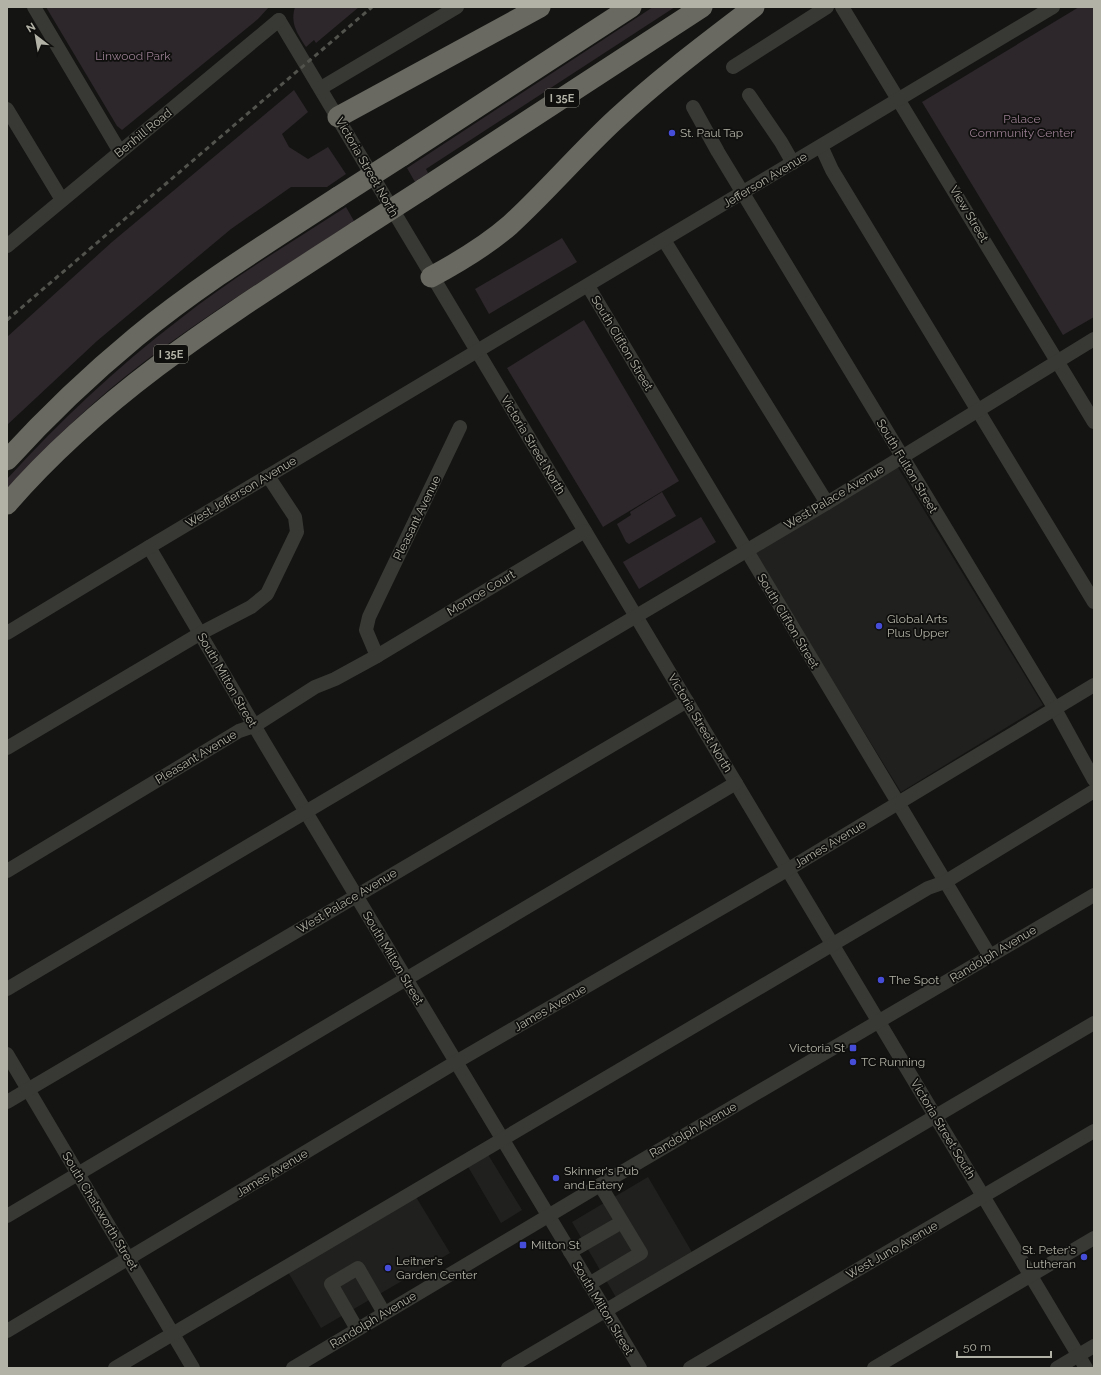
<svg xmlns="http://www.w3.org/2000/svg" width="1101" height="1375" viewBox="0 0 1101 1375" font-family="Raleway,sans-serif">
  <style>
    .built { fill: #20211f }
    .green { fill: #2d262a }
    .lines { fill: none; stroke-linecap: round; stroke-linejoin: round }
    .minor { stroke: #383934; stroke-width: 14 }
    .highway { stroke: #696961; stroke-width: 21 }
    .rail { stroke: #53534e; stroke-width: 3; stroke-dasharray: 5 4; stroke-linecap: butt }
    .highway-bridge { stroke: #696961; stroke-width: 21 }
    .poi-dot { fill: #464ed9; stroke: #0f0f0e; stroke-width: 1.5 }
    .labels { text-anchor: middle; stroke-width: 3.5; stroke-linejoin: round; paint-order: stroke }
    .shield { fill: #0f0f0e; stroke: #828178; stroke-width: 1 }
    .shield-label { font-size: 11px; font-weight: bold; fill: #b3b2a6 }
    .park-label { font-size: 12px; fill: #9b7f92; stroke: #0f0f0e }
    .street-label { font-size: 12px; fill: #b3b2a6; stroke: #0f0f0e }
    .poi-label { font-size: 12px; fill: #b3b2a6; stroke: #0f0f0e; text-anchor: start }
  </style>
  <rect width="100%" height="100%" fill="#141413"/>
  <g class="built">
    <path d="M897,466l146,239 -142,87 -147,-239z"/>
    <path d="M487,1153l35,57 -21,13 -34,-58z"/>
    <path d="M648,1177l45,77 -76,45 -45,-77z"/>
    <path d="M416,1197l34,56 -129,75 -33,-56z"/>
  </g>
  <g class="green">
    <path d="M46,7h223l-11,12 -136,111 -5,-4z"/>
    <path d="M295,7h64l-43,36 -2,-3 -8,7c-9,-14 -16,-24 -11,-40z"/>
    <path d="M653,7h22l-249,162 2,4 -13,9 -8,-14z"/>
    <path d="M1079,7h15v310l-31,18 -141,-233z"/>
    <path d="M294,90l14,22 -26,22 7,13 19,12 20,-12 18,27 -19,13h-36l-60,42 -134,112 -90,84v-88l105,-95z"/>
    <path d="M346,207l8,14c-77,51 -156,98 -228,155 -43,34 -82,73 -119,113v-10c53,-58 110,-112 173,-160 52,-41 110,-76 166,-112z"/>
    <path d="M562,238l15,24 -88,52 -14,-25z"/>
    <path d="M584,320l95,161 -76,46 -96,-159z"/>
    <path d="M662,492l14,24 -47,28 -3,-2 -9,-18 14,-9 -1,-3z"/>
    <path d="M701,517l15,25 -77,47 -16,-27z"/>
  </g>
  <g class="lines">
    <g class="minor">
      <path d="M34,7l86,145"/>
      <path d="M842,7l252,415"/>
      <path d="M279,20l807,1348"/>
      <path d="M733,67l94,-60"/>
      <path d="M321,88l136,-81"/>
      <path d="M749,95l32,47 12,21"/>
      <path d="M693,107l25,45 337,557 39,71"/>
      <path d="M7,109l55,91"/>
      <path d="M821,146l11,24 262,432"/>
      <path d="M664,240l163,263"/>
      <path d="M7,246l272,-226"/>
      <path d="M588,286l402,670"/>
      <path d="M149,547l116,197 375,624"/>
      <path d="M7,633l142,-86 904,-540"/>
      <path d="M377,656l-11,-26 3,-13 91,-190"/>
      <path d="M7,748l194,-115 50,-26 16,-13 30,-62 -2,-15 -27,-41"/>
      <path d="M7,871l232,-140 15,-5 61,-39 20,-8 42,-23 208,-125"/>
      <path d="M7,989l820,-486 267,-164"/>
      <path d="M7,1054l186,314"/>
      <path d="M7,1102l680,-401"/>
      <path d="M7,1216l729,-433"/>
      <path d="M570,1252l52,-30"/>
      <path d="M589,1284l52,-31 -41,-68"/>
      <path d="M357,1329l-26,-45 27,-16 26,45"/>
      <path d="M7,1331l449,-269 331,-192 307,-185"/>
      <path d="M115,1368l813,-480 17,-6 149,-91"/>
      <path d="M293,1368l307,-183 494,-290"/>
      <path d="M508,1368l586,-345"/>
      <path d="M690,1368l404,-237"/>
      <path d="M874,1368l220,-130"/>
      <path d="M1057,1368l37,-22"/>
    </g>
    <g class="highway">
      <path d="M338,117l202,-110"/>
      <path d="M402,156l229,-149"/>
      <path d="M423,189l279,-182"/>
      <path d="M431,277c28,-15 55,-31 79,-52 37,-34 70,-73 107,-107 43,-40 90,-75 137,-111"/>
      <path d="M7,460c40,-44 83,-85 129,-123 63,-52 133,-95 202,-140"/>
      <path d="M7,504c100,-115 223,-190 349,-272"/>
    </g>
    <path class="rail" d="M7,320l365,-313"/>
    <g class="highway-bridge">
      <path d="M338,197l64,-41"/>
      <path d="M356,232l67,-43"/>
    </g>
  </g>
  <g class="poi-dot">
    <circle cx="672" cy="133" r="4"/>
    <circle cx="879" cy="626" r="4"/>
    <circle cx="881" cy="980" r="4"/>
    <rect x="849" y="1044" width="8" height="8" rx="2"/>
    <circle cx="853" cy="1062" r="4"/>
    <circle cx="556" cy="1178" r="4"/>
    <rect x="519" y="1241" width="8" height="8" rx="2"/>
    <circle cx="1084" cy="1257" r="4"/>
    <circle cx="388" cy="1268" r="4"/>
  </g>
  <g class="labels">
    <g class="shield">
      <rect x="545" y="89" width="34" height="18" rx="3"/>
      <rect x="154" y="345" width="34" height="18" rx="3"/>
    </g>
    <g class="shield-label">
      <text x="562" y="102">I 35E</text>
      <text x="171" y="358">I 35E</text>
    </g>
    <g class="park-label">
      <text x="133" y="60">Linwood Park</text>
      <text x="1022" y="123">Palace<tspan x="1022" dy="14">Community Center</tspan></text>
    </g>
    <g class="street-label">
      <text transform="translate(143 133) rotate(-39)" y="4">Benhill Road</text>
      <text transform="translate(367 167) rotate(60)" y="4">Victoria Street North</text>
      <text transform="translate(765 180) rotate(-31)" y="4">Jefferson Avenue</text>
      <text transform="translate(969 214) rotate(59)" y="4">View Street</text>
      <text transform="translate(622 343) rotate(59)" y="4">South Clifton Street</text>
      <text transform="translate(533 445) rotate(59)" y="4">Victoria Street North</text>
      <text transform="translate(907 466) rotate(59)" y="4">South Fulton Street</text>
      <text transform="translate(241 492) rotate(-31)" y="4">West Jefferson Avenue</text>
      <text transform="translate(834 497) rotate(-31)" y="4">West Palace Avenue</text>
      <text transform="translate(417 518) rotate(-64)" y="4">Pleasant Avenue</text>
      <text transform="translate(481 593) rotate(-31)" y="4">Monroe Court</text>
      <text transform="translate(788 621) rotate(59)" y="4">South Clifton Street</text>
      <text transform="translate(227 680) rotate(60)" y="4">South Milton Street</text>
      <text transform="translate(700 723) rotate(59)" y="4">Victoria Street North</text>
      <text transform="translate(196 757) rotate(-31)" y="4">Pleasant Avenue</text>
      <text transform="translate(830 844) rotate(-31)" y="4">James Avenue</text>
      <text transform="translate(347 901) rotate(-31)" y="4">West Palace Avenue</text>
      <text transform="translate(993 954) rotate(-31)" y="4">Randolph Avenue</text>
      <text transform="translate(393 958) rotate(59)" y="4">South Milton Street</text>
      <text transform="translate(550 1008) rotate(-30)" y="4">James Avenue</text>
      <text transform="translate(943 1129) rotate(59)" y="4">Victoria Street South</text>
      <text transform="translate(693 1130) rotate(-30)" y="4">Randolph Avenue</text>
      <text transform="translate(272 1173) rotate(-31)" y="4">James Avenue</text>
      <text transform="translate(100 1211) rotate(59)" y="4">South Chatsworth Street</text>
      <text transform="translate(892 1250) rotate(-30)" y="4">West Juno Avenue</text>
      <text transform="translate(603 1308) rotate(59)" y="4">South Milton Street</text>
      <text transform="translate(373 1320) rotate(-31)" y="4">Randolph Avenue</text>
    </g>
    <g class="poi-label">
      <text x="680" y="137">St. Paul Tap</text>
      <text x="887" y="623">Global Arts<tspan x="887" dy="14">Plus Upper</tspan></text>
      <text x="889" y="984">The Spot</text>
      <text x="845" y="1052" text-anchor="end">Victoria St</text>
      <text x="861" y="1066">TC Running</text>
      <text x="564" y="1175">Skinner's Pub<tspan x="564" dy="14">and Eatery</tspan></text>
      <text x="531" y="1249">Milton St</text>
      <text x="1076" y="1254" text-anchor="end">St. Peter's<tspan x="1076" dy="14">Lutheran</tspan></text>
      <text x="396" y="1265">Leitner's<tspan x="396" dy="14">Garden Center</tspan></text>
    </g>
  </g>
  <rect width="1101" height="1375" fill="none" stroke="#b3b2a6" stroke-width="16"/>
  <g transform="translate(36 36) rotate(329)" stroke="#0f0f0e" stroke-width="3" paint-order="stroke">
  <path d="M0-3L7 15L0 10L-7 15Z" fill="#b3b2a6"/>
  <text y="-6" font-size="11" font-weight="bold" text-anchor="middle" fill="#b3b2a6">N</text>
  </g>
  <path d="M957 1351v6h94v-6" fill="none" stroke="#b3b2a6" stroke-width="2"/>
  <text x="963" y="1351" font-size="12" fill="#b3b2a6" stroke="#0f0f0e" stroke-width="3" paint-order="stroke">50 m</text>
</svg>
